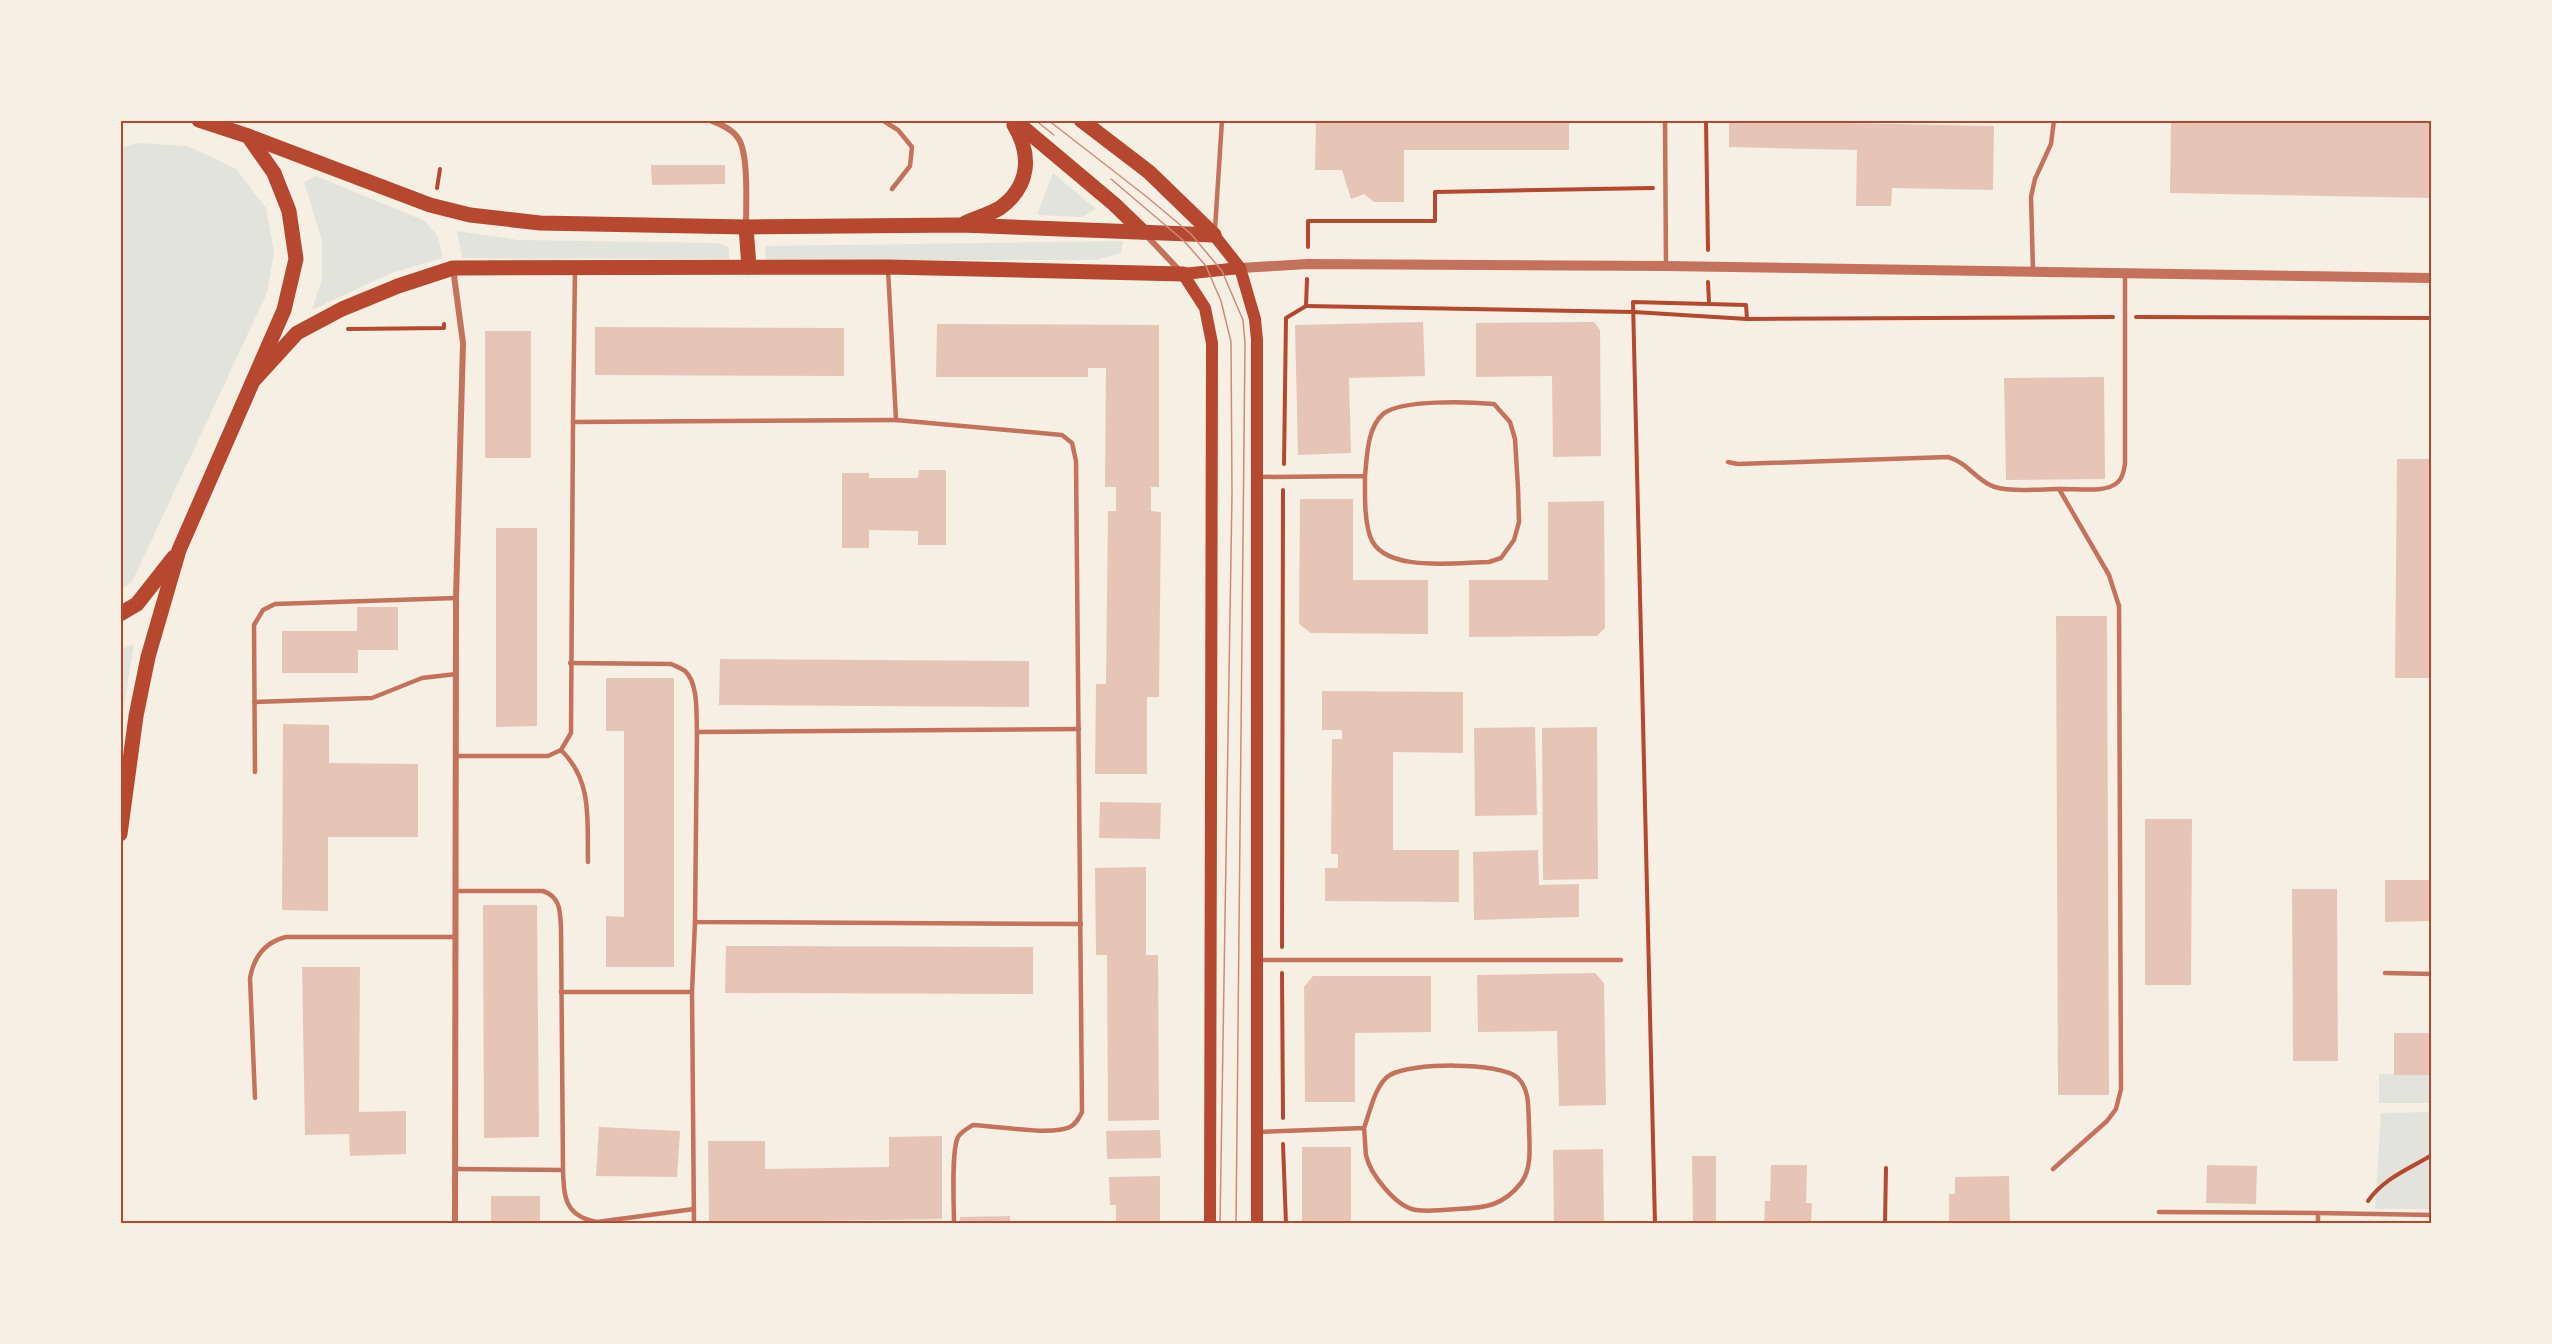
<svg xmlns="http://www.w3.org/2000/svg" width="2552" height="1344" viewBox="0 0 2552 1344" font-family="'Nunito Sans',sans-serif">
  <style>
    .green { fill: #e2e4dc }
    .building { fill: #e6c5b7 }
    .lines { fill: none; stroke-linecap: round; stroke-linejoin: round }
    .path { stroke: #b5482f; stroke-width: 4 }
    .service { stroke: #c5725c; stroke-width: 4.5 }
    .minor { stroke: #c5725c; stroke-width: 6 }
    .tertiary { stroke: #c5725c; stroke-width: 10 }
    .secondary { stroke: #b5482f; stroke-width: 12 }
    .primary { stroke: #b5482f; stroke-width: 15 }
    .tram { stroke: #cf8b77; stroke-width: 1.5 }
    .neatline { fill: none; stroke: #b5482f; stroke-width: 2 }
  </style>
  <rect width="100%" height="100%" fill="#f6efe4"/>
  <g class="green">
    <path d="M136,143l52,3 48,23 30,39 8,44 -7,41 -135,289 -12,9v-442z"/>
    <path d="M1053,173l43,36 -14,8 -45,-2z"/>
    <path d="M316,176l109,45 13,16 5,21 -52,15 -79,37 10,-31v-38l-18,-59z"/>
    <path d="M457,231l61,9 199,3 12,4v12l-267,-1z"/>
    <path d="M1123,241l-2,12 -26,7h-329l-1,-14z"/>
    <path d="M134,644l-14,88v-82z"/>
    <path d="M2379,1074l53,1v28h-53z"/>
    <path d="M2432,1112v97h-57l6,-96z"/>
  </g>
  <g class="building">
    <path d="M1316,120h253v30h-165v52h-30l-10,-8 -13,5 -9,-29h-27z"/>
    <path d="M1729,120h121v3l144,3 -1,64 -101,-2 -1,18h-35l1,-56 -128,-3z"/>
    <path d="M2171,120h261v78l-262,-5z"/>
    <path d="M651,165h74v19l-73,1z"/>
    <path d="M1423,322l2,54 -76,2 2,75 -53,2 -3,-130z"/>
    <path d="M1594,322l6,8 1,126 -48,1 -1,-81 -76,1v-54z"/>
    <path d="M937,324l222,1v162h-8v24l10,1 -2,185h-12v77h-52l1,-90h10l2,-173h8v-24h-11l1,-119h-18v9h-152z"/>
    <path d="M595,327l249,1v48l-249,-1z"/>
    <rect x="485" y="331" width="46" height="127"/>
    <path d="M2104,377l1,102 -99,1 -2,-102z"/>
    <path d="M2397,459h35v219h-37z"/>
    <path d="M919,470h27v75h-28v-14l-49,-1v18h-27v-75h27v5h49z"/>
    <path d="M1300,499h53v81h75v54l-117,-1 -12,-9z"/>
    <path d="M1604,501l1,127 -8,8 -128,1v-57h79v-78z"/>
    <path d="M496,528h41v198l-41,1z"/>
    <path d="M357,607h41v43h-40v23h-76v-42h75z"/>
    <path d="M2056,616h51l2,479h-51z"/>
    <path d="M720,659l309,2v46l-310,-2z"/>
    <path d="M606,678h68v289h-68v-51l18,1v-186h-18z"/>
    <path d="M1322,691l141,1v61l-70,-1v98h66v52l-134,-1v-33h13v-14h-7l1,-115h10v-9h-20z"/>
    <path d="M283,724l46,1v38l89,1v73h-90v74l-46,-1z"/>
    <path d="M1535,727l2,88 -62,1 -1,-88z"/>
    <path d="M1597,727l1,152 -55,1 -1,-152z"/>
    <path d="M1100,802l61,1 -1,36 -61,-1z"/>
    <path d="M2145,819h47l-1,166h-46z"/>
    <path d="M1538,850l1,35 40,-1v33l-105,3 -1,-68z"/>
    <path d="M1146,867v88h12l1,165 -51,1 -1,-166h-11l-1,-87z"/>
    <path d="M2385,880h47v41l-47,1z"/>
    <path d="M2292,889h45l1,172h-45z"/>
    <path d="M483,905h54l2,232 -55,1z"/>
    <path d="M726,946l307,1v47l-308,-1z"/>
    <path d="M302,967h58l-1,145 47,-1v43l-56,2 -1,-22 -44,1z"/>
    <path d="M1595,973l9,10 2,122 -47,1 -2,-75 -79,1 -1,-57z"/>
    <path d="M1313,976h118v56l-76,1v69h-50l-1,-115z"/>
    <rect x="2394" y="1033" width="38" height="42"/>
    <path d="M599,1127l81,4 -3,46 -81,-1z"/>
    <path d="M1160,1130l1,28 -54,1 -1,-28z"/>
    <path d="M942,1136v83l-233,4 -1,-82h57v28l124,-2v-30z"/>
    <rect x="1302" y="1147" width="49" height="77"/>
    <path d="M1603,1149l1,75h-50l-1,-74z"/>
    <path d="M1692,1156h24v68h-23z"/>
    <path d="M1771,1165h36l-1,38h6l-1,21h-47l1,-23h5z"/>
    <path d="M2207,1165l50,1 -1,38 -50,-1z"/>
    <path d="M1160,1176v48h-44v-19h-6l-1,-28z"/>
    <path d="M2009,1176l1,48h-61v-30h6v-17z"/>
    <path d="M491,1196h49v27l-49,1z"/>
    <path d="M1010,1216v8h-50v-7z"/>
  </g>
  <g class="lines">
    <g class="path">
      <path d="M1706,120l2,130"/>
      <path d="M437,188l3,-19"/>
      <path d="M1308,247v-26h127v-29l218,-4"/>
      <path d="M1708,282l1,20"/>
      <path d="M1306,306l328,6 113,7 366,-2"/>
      <path d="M2136,317l296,1"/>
      <path d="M348,329l96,-1v-4"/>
      <path d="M1284,464l2,-146 20,-12 1,-27"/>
      <path d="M1282,947l1,-457"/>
      <path d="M1282,973l1,145"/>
      <path d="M1283,1144l3,80"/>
      <path d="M2368,1201c16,-23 41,-32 64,-46"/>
      <path d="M1655,1224l-22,-922 113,3 1,14"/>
      <path d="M1885,1224l1,-56"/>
    </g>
    <g class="service">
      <path d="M882,120l16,10 14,17 -2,19 -18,23"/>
      <path d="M1665,120l1,146"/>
      <path d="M1215,229l7,-109"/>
      <path d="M888,269l8,151 166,15 10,8 4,18 6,651c-3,6 -6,12 -12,15 -19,9 -73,-1 -97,-2 -5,3 -11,6 -15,12 -7,14 -4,69 -4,87"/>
      <path d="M575,270l-2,152 323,-2"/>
      <path d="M2033,271l-2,-74 4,-18 16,-35 3,-24"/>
      <path d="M1728,462l10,2 210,-7c18,5 26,20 42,28 15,8 51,4 69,4"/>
      <path d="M1258,477l107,-1c0,19 -1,41 5,60 12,38 88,26 119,26l12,-4 13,-18 5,-18 -1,-34 -3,-49 -5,-17 -16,-18c-24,-2 -93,-5 -111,10 -16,14 -16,43 -18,62"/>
      <path d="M570,663l101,1c4,2 10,4 14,7 14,13 11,44 12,61"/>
      <path d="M254,702l118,-4 50,-20 34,-4"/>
      <path d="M1079,729l-382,3 -2,190 386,2"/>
      <path d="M561,750c32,31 26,70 27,112"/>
      <path d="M456,756h92l13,-6 10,-17 2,-311"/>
      <path d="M255,772l-1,-147 9,-15 12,-6 181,-6"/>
      <path d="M456,891h87c18,6 17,21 18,37l2,242c1,28 2,46 34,52l97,-13"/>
      <path d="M1259,960h362"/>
      <path d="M2385,973l47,1"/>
      <path d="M561,992h131"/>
      <path d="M255,1098l-5,-120c4,-22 15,-36 36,-41h170"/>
      <path d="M1257,1132l107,-4c1,9 1,18 2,27 4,19 30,52 50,55 13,2 28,0 41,-1 28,-1 46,-3 64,-26 12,-16 8,-40 8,-58 -1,-17 1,-35 -11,-47 -18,-17 -109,-15 -128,-3 -15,9 -20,37 -26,53"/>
      <path d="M456,1169l107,1"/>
      <path d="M2053,1169l54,-48 9,-12 5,-20 -2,-483 -10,-31 -50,-86c16,-1 47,5 59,-7 5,-4 6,-12 7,-18v-189"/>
      <path d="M2159,1212l159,1v11"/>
      <path d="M2318,1213l114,2"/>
      <path d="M694,1224l-2,-232 3,-70"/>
    </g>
    <g class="minor">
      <path d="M710,120c10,4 22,9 28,18 11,15 8,68 8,88"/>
      <path d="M1146,235l34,36"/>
      <path d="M453,268l10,75 -7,255 -1,626"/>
    </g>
    <path class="tertiary" d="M1240,268l68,-4 358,2 766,12"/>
    <g class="secondary">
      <path d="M1214,235l26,33 15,51 2,21v884"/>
      <path d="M1183,274l22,34 7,35 -2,881"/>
      <path d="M1183,274l57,-6"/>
    </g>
    <g class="primary">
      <path d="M1014,120l100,84 29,28"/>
      <path d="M1081,120l68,52 65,63"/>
      <path d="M248,136l182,69 40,10 70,8 206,4 215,-2 253,10"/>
      <path d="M965,223c11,-5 25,-9 35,-15 30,-22 32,-53 14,-83"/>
      <path d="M746,227l3,40"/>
      <path d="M255,379l42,-46 45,-24 56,-23 55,-18 435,-1 295,7"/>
      <path d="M120,614l17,-10 37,-47"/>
      <path d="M120,834l16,-118 12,-59 31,-107 105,-240 12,-51 -7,-48 -15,-38 -26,-37 -49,-16"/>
    </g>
    <g class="tram">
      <path d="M1035,120l19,15"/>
      <path d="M1048,120l99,77 44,37 31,37 21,49 2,23 -9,881"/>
      <path d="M1111,179l73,62 22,25 15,35 10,41 1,152 -12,730"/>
    </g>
  </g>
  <rect width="2552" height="1344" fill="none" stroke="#f6efe4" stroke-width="243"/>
  <rect x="122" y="122" width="2308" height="1100" class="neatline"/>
</svg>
